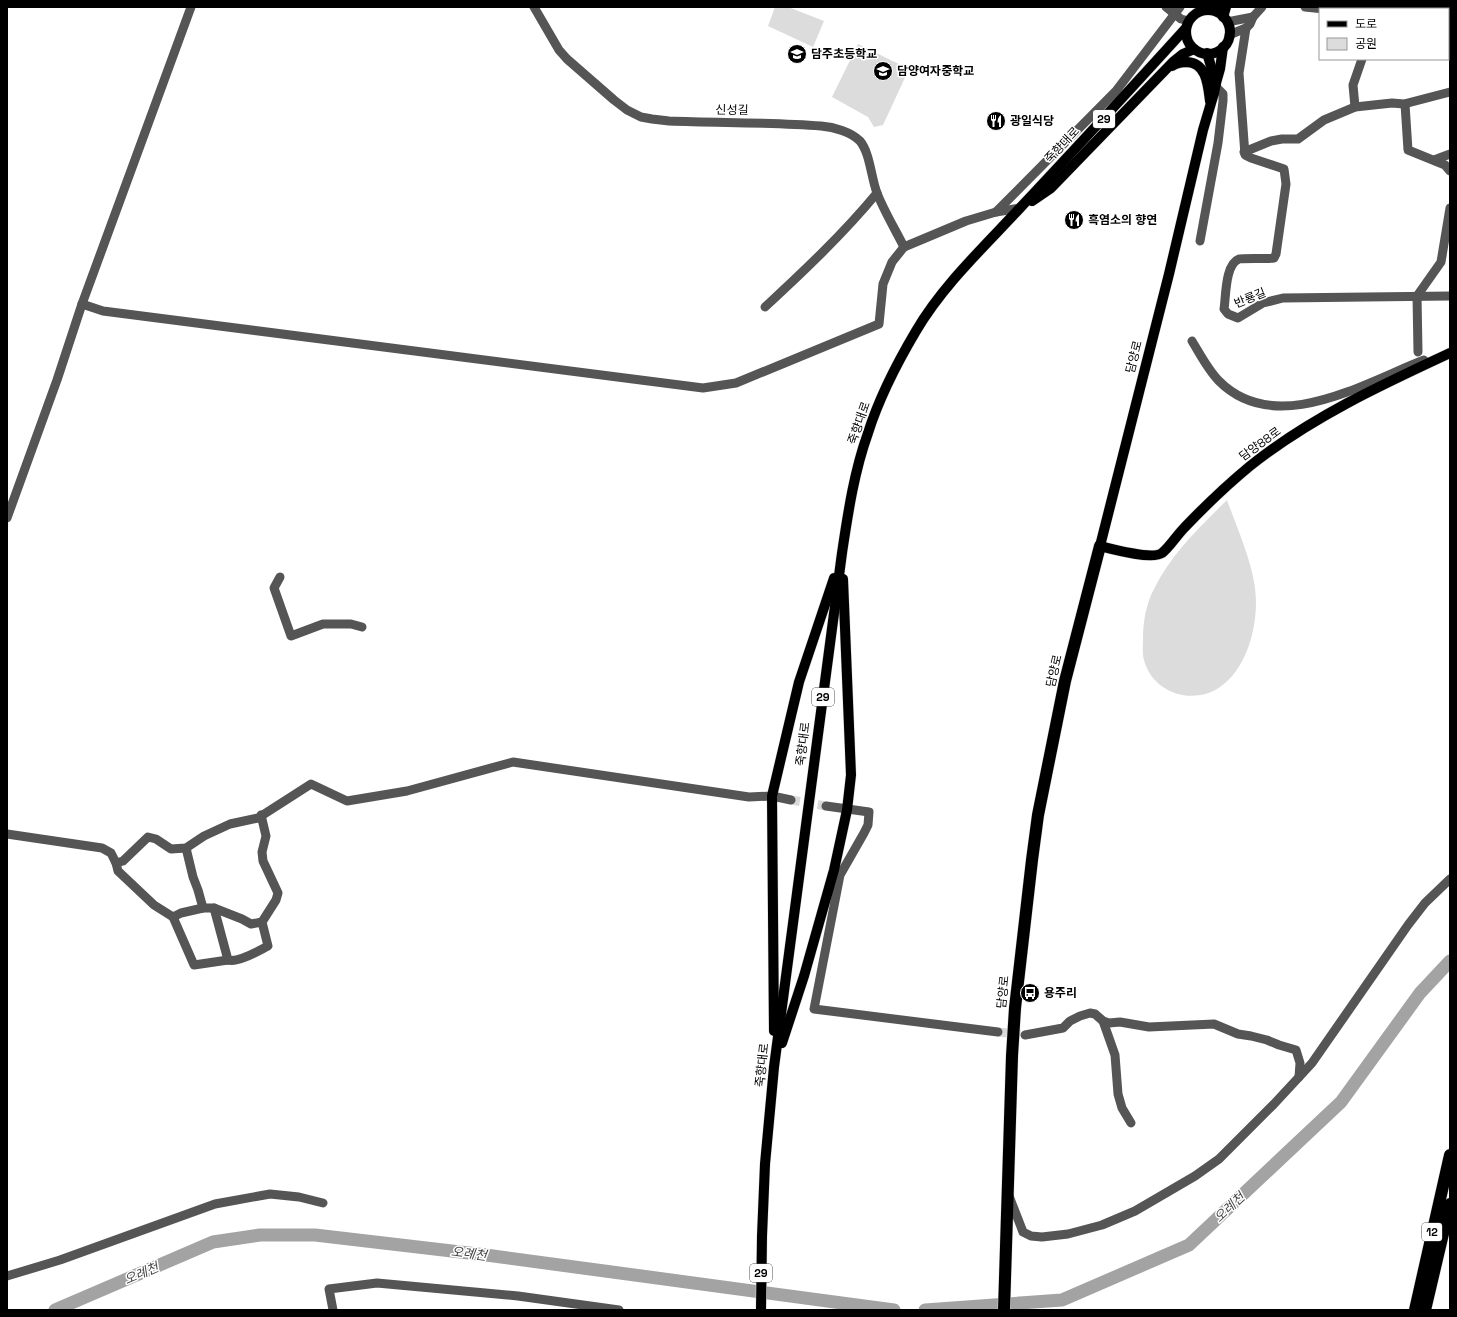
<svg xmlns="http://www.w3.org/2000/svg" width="1457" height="1317" viewBox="0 0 1457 1317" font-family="'Space Grotesk','Noto Sans KR',sans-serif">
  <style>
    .green { fill: #dcdcdc }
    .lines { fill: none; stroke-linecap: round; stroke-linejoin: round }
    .stream { stroke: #a3a3a3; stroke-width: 2 }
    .river { stroke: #a3a3a3; stroke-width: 13 }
    .minor-tunnel { stroke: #d9d9d9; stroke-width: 9; stroke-dasharray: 9 4.5; stroke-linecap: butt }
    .major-casing { stroke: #dbdbdb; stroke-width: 11 }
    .highway-casing { stroke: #dbdbdb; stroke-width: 13 }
    .minor { stroke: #555; stroke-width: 9 }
    .major { stroke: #000; stroke-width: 10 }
    .highway { stroke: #000; stroke-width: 12 }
    .labels { text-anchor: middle; stroke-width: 3; stroke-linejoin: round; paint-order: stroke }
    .shield { fill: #fff; stroke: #4c4c4c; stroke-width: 1 }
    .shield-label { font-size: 11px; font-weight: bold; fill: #000 }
    .poi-label { font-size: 12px; font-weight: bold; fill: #000; stroke: #fff; text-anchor: start }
    .street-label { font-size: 12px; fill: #000; stroke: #fff }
    .water-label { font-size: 13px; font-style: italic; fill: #444; stroke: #fff }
  </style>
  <rect width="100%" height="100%" fill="#fff"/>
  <g class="green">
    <path d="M775,7h13l36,14 -11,26 -45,-21z"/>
    <path d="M858,44l51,25 -26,56 -9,2 -6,-10 -36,-20z"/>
    <path d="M1227,500c11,31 29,69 29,102 0,28 -9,63 -32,82 -27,23 -71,11 -80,-24 -2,-7 -1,-15 -1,-21 0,-17 3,-35 11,-50 17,-35 46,-62 73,-89z"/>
  </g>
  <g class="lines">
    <path class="stream" d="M877,1310v-2"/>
    <g class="river">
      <path d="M55,1310l158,-68 47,-7h55l171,20 408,55"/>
      <path d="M925,1310l137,-10 127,-55 152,-143 79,-109 30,-32"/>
    </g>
    <g class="minor-tunnel">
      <path d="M791,800l35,6"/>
      <path d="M998,1032l27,3"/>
    </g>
    <g class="major-casing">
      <g id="major">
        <circle cx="1208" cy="32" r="22"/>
        <path d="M1223,17l3,-10"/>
        <path d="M1207,53l9,30 -2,10 -11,37 -34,144 -69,272c12,3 52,14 62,7 6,-4 16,-19 22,-25 21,-22 43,-43 66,-62 60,-48 131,-81 200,-113"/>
        <path d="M1172,66c5,-3 10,-4 15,-4 20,1 21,24 23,39"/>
        <path d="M1216,83l4,-14 3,-22"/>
        <path d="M1032,201l19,-13 122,-126 10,-8 11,-5"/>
        <path d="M774,1031l-2,-235 27,-114 35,-104"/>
        <path d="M782,1043l22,-67 30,-106 13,-60 4,-35 -8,-196"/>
        <path d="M761,1310l1,-74 3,-72 9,-97 68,-514c6,-40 12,-81 26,-120 11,-35 29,-70 48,-102 27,-46 68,-84 104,-123 56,-60 111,-119 166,-180"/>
      </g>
    </g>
    <g class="highway-casing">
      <g id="highway">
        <path d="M1004,1310l8,-254 3,-48 17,-148 6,-45 27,-134 35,-135"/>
        <path d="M1415,1310l35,-155"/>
        <path d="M1425,1310l25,-106"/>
      </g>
    </g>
    <g class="minor">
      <path d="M534,7l25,43 8,9 47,41 13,10 14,7 11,2 17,2c51,2 102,1 152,5 13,1 30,6 39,15 10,12 11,36 17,52 7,18 18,36 27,54"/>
      <path d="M1166,7l15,12 8,2"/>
      <path d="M1305,7l19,2"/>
      <path d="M1227,22l26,-5"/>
      <path d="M1246,28l-7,45 6,82 6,3 33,11 2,15 -10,70 -2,4c-7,1 -32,0 -35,1 -14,5 -13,38 -15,50l4,5 10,4 25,-15 20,-5 167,-2"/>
      <path d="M1229,35l17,-7 4,-4 3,-7 9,-10"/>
      <path d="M1405,104l3,46 37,15 5,6"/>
      <path d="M1355,107l-2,-22 9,-26"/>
      <path d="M1244,152l27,-11 11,-2h16l26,-19 31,-13 37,-4 12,1 46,-12"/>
      <path d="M1434,160l16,-6"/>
      <path d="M996,212l120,-121 64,-84"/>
      <path d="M1200,241l18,-98 5,-42v-7l-8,-8"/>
      <path d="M82,304l21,7 600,77 33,-5 143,-59 4,-40 9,-22 12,-15 62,-26 30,-9 24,-4"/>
      <path d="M765,307c39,-36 78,-73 112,-114"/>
      <path d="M1192,341c8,13 16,29 27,40 57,57 145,2 205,-21"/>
      <path d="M1418,352l-1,-56 24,-34 9,-54"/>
      <path d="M7,518l50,-138 25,-76 109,-297"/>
      <path d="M280,577l-6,11 17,48 32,-12h28l11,3"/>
      <path d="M826,806l43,6 -1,13 -4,8 -24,42 -26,134 184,23"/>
      <path d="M7,834l95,14 9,5 5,10 2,8 36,34 19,12 21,48 34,-5c10,3 30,-9 40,-14l-6,-24 14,-22 2,-7 -15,-32 -1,-9 4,-16 -5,-21"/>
      <path d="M186,848l7,29 5,13 5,18"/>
      <path d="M116,863l7,-2 25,-24 8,2 15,10 15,-1 18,-12 26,-12 28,-6 53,-34 36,17 60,-10 106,-29 236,35 23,-1 19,4"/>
      <path d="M214,908l14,52"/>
      <path d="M173,917l8,-4 22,-5h11l28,11 9,5 11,-2"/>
      <path d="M1103,1021l12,34 3,39 4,14 9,15"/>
      <path d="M1025,1035l38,-7 7,-7 10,-5 10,-3 5,1 8,7 6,2 11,-1 29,5 65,-3 24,10 13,2 16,4 12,5 17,5 4,13 -1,14"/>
      <path d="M1009,1196l14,36 8,4 11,1 26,-3 34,-9 33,-14 60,-35 24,-17 55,-55 38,-41 96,-138 17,-22 25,-24"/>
      <path d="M7,1276l53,-16 155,-56 55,-10 29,3 24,6"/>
      <path d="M333,1310l-4,-21 48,-6 141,13 101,14"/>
    </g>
    <use href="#major" class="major"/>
    <use href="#highway" class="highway"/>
  </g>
  <defs>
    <g id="school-disc" transform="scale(1)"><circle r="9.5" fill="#000" stroke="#fff"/><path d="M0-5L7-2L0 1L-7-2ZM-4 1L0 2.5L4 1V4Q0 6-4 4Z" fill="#fff"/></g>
    <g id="restaurant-disc" transform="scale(1)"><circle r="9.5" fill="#000" stroke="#fff"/><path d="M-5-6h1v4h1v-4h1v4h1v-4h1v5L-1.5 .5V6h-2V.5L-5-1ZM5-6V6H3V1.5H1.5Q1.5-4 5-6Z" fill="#fff"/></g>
    <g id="bus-disc" transform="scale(1)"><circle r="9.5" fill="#000" stroke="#fff"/><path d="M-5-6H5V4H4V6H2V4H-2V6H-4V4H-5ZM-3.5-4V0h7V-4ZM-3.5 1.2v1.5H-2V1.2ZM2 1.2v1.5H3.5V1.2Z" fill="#fff"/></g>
  </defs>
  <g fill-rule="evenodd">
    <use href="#school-disc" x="797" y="54"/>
    <use href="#school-disc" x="883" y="71"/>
    <use href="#restaurant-disc" x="996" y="121"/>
    <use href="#restaurant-disc" x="1074" y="220"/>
    <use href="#bus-disc" x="1030" y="993"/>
  </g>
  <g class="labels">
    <g class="shield">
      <rect x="1093" y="110" width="22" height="18" rx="3"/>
      <rect x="812" y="688" width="22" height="18" rx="3"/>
      <rect x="1422" y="1223" width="20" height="18" rx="3"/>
      <rect x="750" y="1264" width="22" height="18" rx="3"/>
    </g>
    <g class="shield-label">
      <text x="1104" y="123">29</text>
      <text x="823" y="701">29</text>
      <text x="1432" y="1236">12</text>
      <text x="761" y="1277">29</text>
    </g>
    <g class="poi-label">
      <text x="811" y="58">담주초등학교</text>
      <text x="897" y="75">담양여자중학교</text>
      <text x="1010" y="125">광일식당</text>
      <text x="1088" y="224">흑염소의 향연</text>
      <text x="1044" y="997">용주리</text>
    </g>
    <g class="street-label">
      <text transform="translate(732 110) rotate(1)" y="4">신성길</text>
      <text transform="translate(1062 145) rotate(-47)" y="4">죽향대로</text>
      <text transform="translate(1250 298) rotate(-22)" y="4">반룡길</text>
      <text transform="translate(1134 357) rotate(-76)" y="4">담양로</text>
      <text transform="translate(859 423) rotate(-71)" y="4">죽향대로</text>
      <text transform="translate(1260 444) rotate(-36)" y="4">담양88로</text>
      <text transform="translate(1054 671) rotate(-77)" y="4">담양로</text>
      <text transform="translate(803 744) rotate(-83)" y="4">죽향대로</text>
      <text transform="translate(1003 992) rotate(-84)" y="4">담양로</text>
      <text transform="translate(762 1065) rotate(-84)" y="4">죽향대로</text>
    </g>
    <g class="water-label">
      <text transform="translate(1229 1207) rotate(-43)" y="5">오례천</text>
      <text transform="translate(469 1253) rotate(7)" y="5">오례천</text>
      <text transform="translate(141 1273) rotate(-23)" y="5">오례천</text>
    </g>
  </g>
  <rect width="1457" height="1317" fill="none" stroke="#000000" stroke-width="16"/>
  <rect x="1319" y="8" width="130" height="52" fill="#ffffff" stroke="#999999"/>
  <rect x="1327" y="21" width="20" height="6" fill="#000000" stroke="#999999"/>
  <text x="1355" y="28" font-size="12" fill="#000000">도로</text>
  <rect x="1327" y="38" width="20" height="12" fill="#dcdcdc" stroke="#999999"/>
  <text x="1355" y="48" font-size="12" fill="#000000">공원</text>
</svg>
